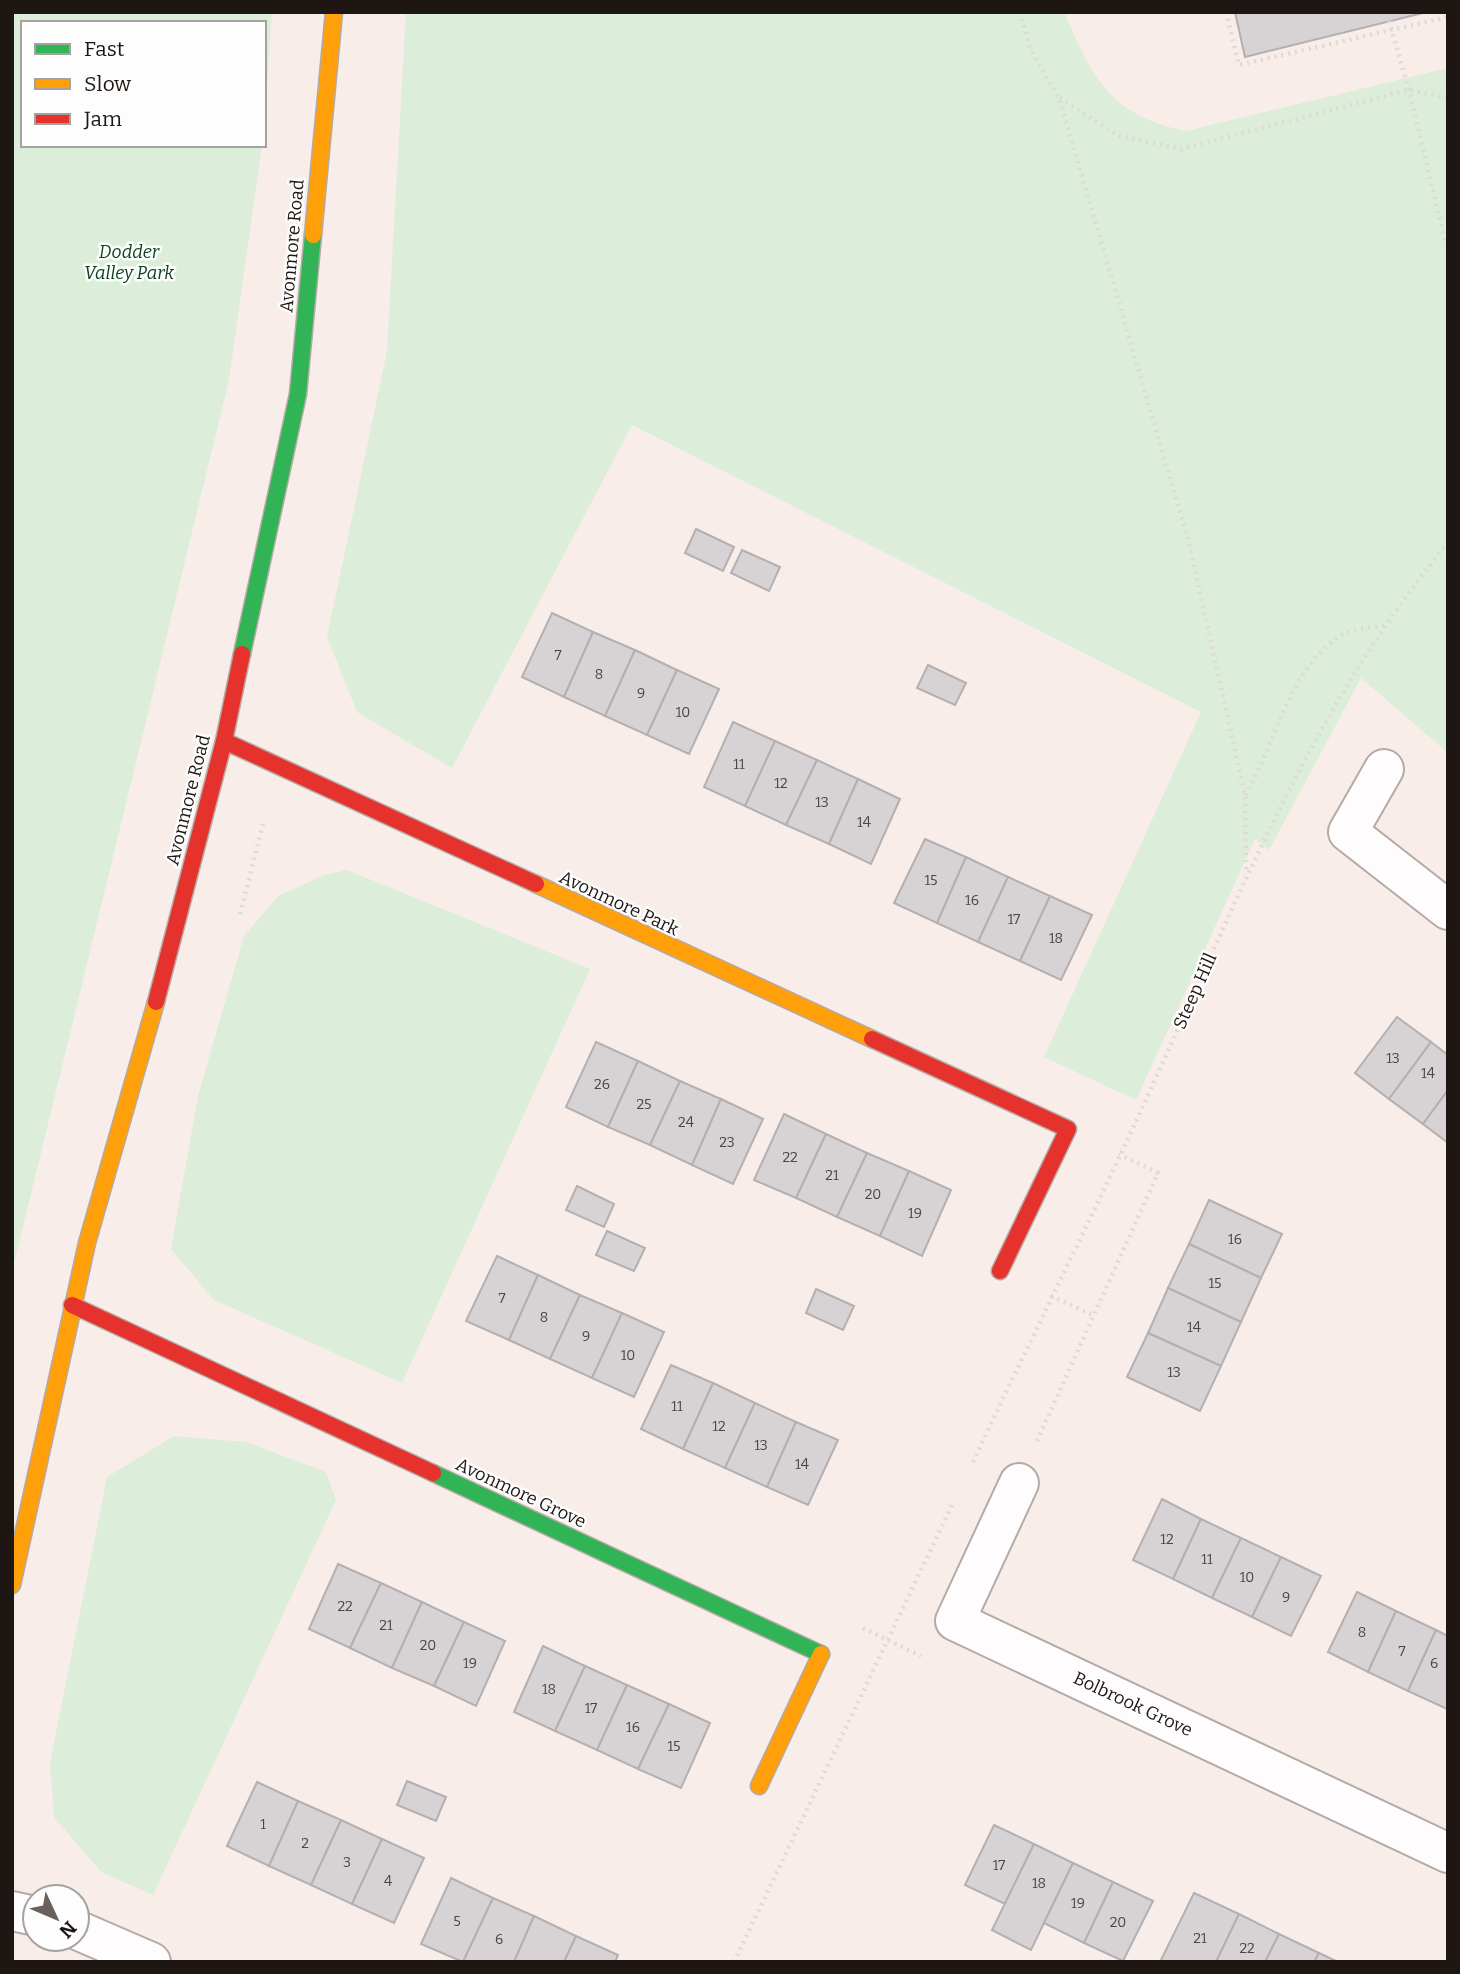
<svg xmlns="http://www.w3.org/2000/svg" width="1460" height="1974" viewBox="0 0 1460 1974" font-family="Bitter,serif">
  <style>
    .green { fill: #dceed9 }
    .building { fill: #d7d3d5; stroke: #b4afb0; stroke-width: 2 }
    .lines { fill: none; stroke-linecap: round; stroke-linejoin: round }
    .street-casing { stroke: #b4aaa6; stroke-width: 42 }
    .fast-casing { stroke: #b4aaa6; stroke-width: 19 }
    .slow-casing { stroke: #b4aaa6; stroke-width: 19 }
    .jam-casing { stroke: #b4aaa6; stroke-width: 19 }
    .path { stroke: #dcd9d7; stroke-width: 4.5; stroke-dasharray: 2 5; stroke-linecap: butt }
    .street { stroke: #fefcfc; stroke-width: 38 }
    .fast { stroke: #30b455; stroke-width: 16 }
    .slow { stroke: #ff9f0a; stroke-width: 16 }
    .jam { stroke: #e5322d; stroke-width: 16 }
    .labels { text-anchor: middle; stroke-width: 5; stroke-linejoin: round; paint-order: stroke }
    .number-label { font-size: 14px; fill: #4c4543 }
    .street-label { font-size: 18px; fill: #1e1612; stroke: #fdfdfd }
    .park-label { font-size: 18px; font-style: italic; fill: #0c421e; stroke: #fdfdfd }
  </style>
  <rect width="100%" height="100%" fill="#f8ede8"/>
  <g class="green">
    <path d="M12,12h260l-8,116v-105h-241v122h239l-33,235 -217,892z"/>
    <path d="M406,12h658c29,66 45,103 122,119l262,-63v685l-87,-75 -92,172 -14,-11 -119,261 -92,-43 157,-345 -569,-287 -180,343 -95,-56 -30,-75 60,-286z"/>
    <path d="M347,870l243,99 -188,414 -188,-83 -43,-51 27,-153 46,-160 34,-40 46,-21z"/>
    <path d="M174,1436l72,6 80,30 10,28 -183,395 -52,-23 -47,-55 -4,-54 57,-286z"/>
  </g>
  <g class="building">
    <path d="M1235,12h192l-182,45z"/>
    <path d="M696,529l38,18 -11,24 -38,-18z"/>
    <path d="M742,550l38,17 -11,24 -38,-18z"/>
    <path d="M552,613l41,19 -29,65 -42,-20z"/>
    <path d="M593,632l42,18 -30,66 -41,-19z"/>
    <path d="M635,650l42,20 -30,65 -42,-19z"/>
    <path d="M928,665l38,18 -11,22 -38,-17z"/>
    <path d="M677,670l42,19 -30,65 -42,-19z"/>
    <path d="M733,722l42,19 -30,65 -41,-19z"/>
    <path d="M775,741l42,19 -31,65 -41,-19z"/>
    <path d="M817,760l41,19 -29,65 -43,-19z"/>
    <path d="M858,779l42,20 -29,65 -42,-20z"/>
    <path d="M925,839l41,18 -29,66 -43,-20z"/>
    <path d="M966,857l42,20 -30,65 -41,-19z"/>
    <path d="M1008,877l42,19 -30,65 -42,-19z"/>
    <path d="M1050,896l42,19 -31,65 -41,-19z"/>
    <path d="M1397,1017l34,25 -42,57 -34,-26z"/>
    <path d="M596,1042l42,19 -30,66 -42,-20z"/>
    <path d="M1431,1042l17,13v35l-25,34 -34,-25z"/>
    <path d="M638,1061l42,20 -30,64 -42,-18z"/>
    <path d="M680,1081l41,18 -29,66 -42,-20z"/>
    <path d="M1448,1090v53l-25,-19z"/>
    <path d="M721,1099l42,20 -30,65 -41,-19z"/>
    <path d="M784,1114l42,20 -30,64 -42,-18z"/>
    <path d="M826,1134l41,19 -30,64 -41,-19z"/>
    <path d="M867,1153l42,18 -29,65 -43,-19z"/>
    <path d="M909,1171l42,19 -29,66 -42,-20z"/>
    <path d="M577,1186l37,18 -10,23 -38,-17z"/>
    <path d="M1209,1200l73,34 -21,44 -72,-34z"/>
    <path d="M607,1231l38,17 -11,23 -38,-16z"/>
    <path d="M1189,1244l72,34 -20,44 -73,-34z"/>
    <path d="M497,1256l41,19 -29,65 -43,-19z"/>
    <path d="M538,1275l42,20 -30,64 -41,-19z"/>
    <path d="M1168,1288l73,34 -20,44 -73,-33z"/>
    <path d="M816,1289l38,17 -11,24 -37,-17z"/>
    <path d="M580,1295l42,18 -30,65 -42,-19z"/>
    <path d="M622,1313l42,19 -30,65 -42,-19z"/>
    <path d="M1148,1333l73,33 -21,45 -73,-34z"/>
    <path d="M671,1365l42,18 -30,66 -42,-20z"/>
    <path d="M713,1383l42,20 -30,65 -42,-19z"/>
    <path d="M755,1403l41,19 -29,65 -42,-19z"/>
    <path d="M796,1422l42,18 -30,65 -41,-18z"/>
    <path d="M1162,1499l39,20 -28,60 -40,-19z"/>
    <path d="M1201,1519l40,19 -29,60 -39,-19z"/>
    <path d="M1241,1538l40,19 -29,60 -40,-19z"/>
    <path d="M1281,1557l40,19 -30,60 -39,-19z"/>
    <path d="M338,1564l43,19 -31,65 -41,-19z"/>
    <path d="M381,1583l41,19 -30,66 -42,-20z"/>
    <path d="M1357,1592l39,19 -28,61 -40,-20z"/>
    <path d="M422,1602l42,20 -30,64 -42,-18z"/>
    <path d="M1396,1611l40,19 -28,61 -40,-19z"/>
    <path d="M464,1622l41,19 -29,65 -42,-20z"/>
    <path d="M1436,1630l12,6 -1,73 -39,-18z"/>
    <path d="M543,1646l42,20 -30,65 -41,-19z"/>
    <path d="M585,1666l42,19 -30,65 -42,-19z"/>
    <path d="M627,1685l42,19 -31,65 -41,-19z"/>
    <path d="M669,1704l41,19 -29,65 -43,-19z"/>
    <path d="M407,1781l39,16 -10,24 -39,-16z"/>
    <path d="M257,1782l41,19 -29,65 -42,-20z"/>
    <path d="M298,1801l43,19 -30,65 -42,-19z"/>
    <path d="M341,1820l41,19 -30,65 -41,-19z"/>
    <path d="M994,1825l40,19 -29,60 -40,-19z"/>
    <path d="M382,1839l42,19 -30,65 -42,-19z"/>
    <path d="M1034,1844l39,19 -42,87 -39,-20z"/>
    <path d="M1073,1863l40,19 -29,61 -40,-20z"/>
    <path d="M451,1878l42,20 -30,64 -42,-18z"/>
    <path d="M1113,1882l40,19 -30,60 -39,-18z"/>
    <path d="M1194,1893l45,21 -23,48h-56z"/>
    <path d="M493,1898l41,18 -20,46h-51z"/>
    <path d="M1239,1914l40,20 -14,28h-49z"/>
    <path d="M534,1916l42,20 -12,26h-50z"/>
    <path d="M1279,1934l40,19 -5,9h-49z"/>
    <path d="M576,1936l42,19 -3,7h-51z"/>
    <path d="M1319,1953l19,9h-24z"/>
  </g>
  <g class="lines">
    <g class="street-casing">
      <g id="street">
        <path d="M1384,769l-36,63 100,78"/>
        <path d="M1019,1483l-64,138 493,232"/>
        <path d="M12,1911l23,5"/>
        <path d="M77,1930l74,32"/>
      </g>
    </g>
    <g class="fast-casing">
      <g id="fast">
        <path d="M242,654l56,-260 15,-159"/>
        <path d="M433,1473l388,181"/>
      </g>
    </g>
    <g class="slow-casing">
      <g id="slow">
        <path d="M313,235l21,-223"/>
        <path d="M536,884l336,155"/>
        <path d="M12,1585l75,-342 69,-241"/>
        <path d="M759,1786l62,-132"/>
      </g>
    </g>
    <g class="jam-casing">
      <g id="jam">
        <path d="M224,741l312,143"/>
        <path d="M156,1002l68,-261 18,-87"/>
        <path d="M872,1039l196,90 -68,142"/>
        <path d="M72,1305l361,168"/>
      </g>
    </g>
    <g class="path">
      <path d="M1020,12l11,38 28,48 129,441 57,256 1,79"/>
      <path d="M1226,12l13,53 209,-48"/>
      <path d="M1389,21l20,69 39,163"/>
      <path d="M1060,98l59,38 62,13 228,-59 39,8"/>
      <path d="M1245,795c32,-52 42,-126 97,-160 11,-6 29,-7 42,-10"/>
      <path d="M240,914l23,-90"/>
      <path d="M1051,1296l42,19"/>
      <path d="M1037,1441l121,-268 -39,-19"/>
      <path d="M973,1462c56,-120 116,-238 171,-358 90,-195 165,-394 304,-561"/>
      <path d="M863,1628l58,28"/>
      <path d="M734,1962l220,-461"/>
    </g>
    <use href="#street" class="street"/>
    <use href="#fast" class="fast"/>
    <use href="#slow" class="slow"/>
    <use href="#jam" class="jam"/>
  </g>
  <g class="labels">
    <g class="number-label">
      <text x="558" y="660">7</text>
      <text x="599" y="679">8</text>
      <text x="641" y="698">9</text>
      <text x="683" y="717">10</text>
      <text x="739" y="769">11</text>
      <text x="781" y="788">12</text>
      <text x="822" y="807">13</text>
      <text x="864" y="827">14</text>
      <text x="931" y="885">15</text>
      <text x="972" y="905">16</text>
      <text x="1014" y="924">17</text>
      <text x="1056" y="943">18</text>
      <text x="1393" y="1063">13</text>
      <text x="1428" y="1078">14</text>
      <text x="602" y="1089">26</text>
      <text x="644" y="1109">25</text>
      <text x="686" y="1127">24</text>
      <text x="727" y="1147">23</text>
      <text x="790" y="1162">22</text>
      <text x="832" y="1180">21</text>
      <text x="873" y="1199">20</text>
      <text x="915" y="1218">19</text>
      <text x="1235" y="1244">16</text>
      <text x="1215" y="1288">15</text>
      <text x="502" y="1303">7</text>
      <text x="544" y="1322">8</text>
      <text x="1194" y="1332">14</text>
      <text x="586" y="1341">9</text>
      <text x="628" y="1360">10</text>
      <text x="1174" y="1377">13</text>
      <text x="677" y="1411">11</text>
      <text x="719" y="1431">12</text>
      <text x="761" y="1450">13</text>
      <text x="802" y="1469">14</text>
      <text x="1167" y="1544">12</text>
      <text x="1207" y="1564">11</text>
      <text x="1247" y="1582">10</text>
      <text x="1286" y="1602">9</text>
      <text x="345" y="1611">22</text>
      <text x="386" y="1630">21</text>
      <text x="1362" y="1637">8</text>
      <text x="428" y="1650">20</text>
      <text x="1402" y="1656">7</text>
      <text x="470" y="1668">19</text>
      <text x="1434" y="1668">6</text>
      <text x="549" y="1694">18</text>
      <text x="591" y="1713">17</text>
      <text x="633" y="1732">16</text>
      <text x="674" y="1751">15</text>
      <text x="263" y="1829">1</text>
      <text x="305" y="1848">2</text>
      <text x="347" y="1867">3</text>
      <text x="999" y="1870">17</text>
      <text x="388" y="1886">4</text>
      <text x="1039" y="1888">18</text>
      <text x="1078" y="1908">19</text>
      <text x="457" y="1926">5</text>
      <text x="1118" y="1927">20</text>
      <text x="1200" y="1943">21</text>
      <text x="499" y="1944">6</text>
      <text x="1247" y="1953">22</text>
    </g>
    <g class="street-label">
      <text transform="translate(292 246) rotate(-85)" y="6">Avonmore Road</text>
      <text transform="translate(188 800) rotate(-76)" y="6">Avonmore Road</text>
      <text transform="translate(619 903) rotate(25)" y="6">Avonmore Park</text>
      <text transform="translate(1195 991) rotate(-66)" y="6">Steep Hill</text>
      <text transform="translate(521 1493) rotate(25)" y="6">Avonmore Grove</text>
      <text transform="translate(1133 1704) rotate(25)" y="6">Bolbrook Grove</text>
    </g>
    <g class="park-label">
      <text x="129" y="258">Dodder<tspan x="129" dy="21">Valley Park</tspan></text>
    </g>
  </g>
  <rect width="1460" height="1974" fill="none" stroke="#1e1612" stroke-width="28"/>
  <rect x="21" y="21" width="245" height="126" fill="#fdfdfd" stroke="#a4a19f" stroke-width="2"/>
  <rect x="35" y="44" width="35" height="10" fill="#30b455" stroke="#a4a19f" stroke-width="2"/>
  <text x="84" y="56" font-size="21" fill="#1e1612">Fast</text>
  <rect x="35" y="79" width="35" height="10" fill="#ff9f0a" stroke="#a4a19f" stroke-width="2"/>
  <text x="84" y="91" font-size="21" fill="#1e1612">Slow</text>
  <rect x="35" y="114" width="35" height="10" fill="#e5322d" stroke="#a4a19f" stroke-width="2"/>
  <text x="84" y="126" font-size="21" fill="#1e1612">Jam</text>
  <g transform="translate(56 1918) rotate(134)"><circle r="33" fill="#fdfdfd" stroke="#a4a19f" stroke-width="2"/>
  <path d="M0-5L12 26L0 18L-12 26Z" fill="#6a615d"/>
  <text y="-10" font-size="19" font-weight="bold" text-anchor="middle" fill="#1e1612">N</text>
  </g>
</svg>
